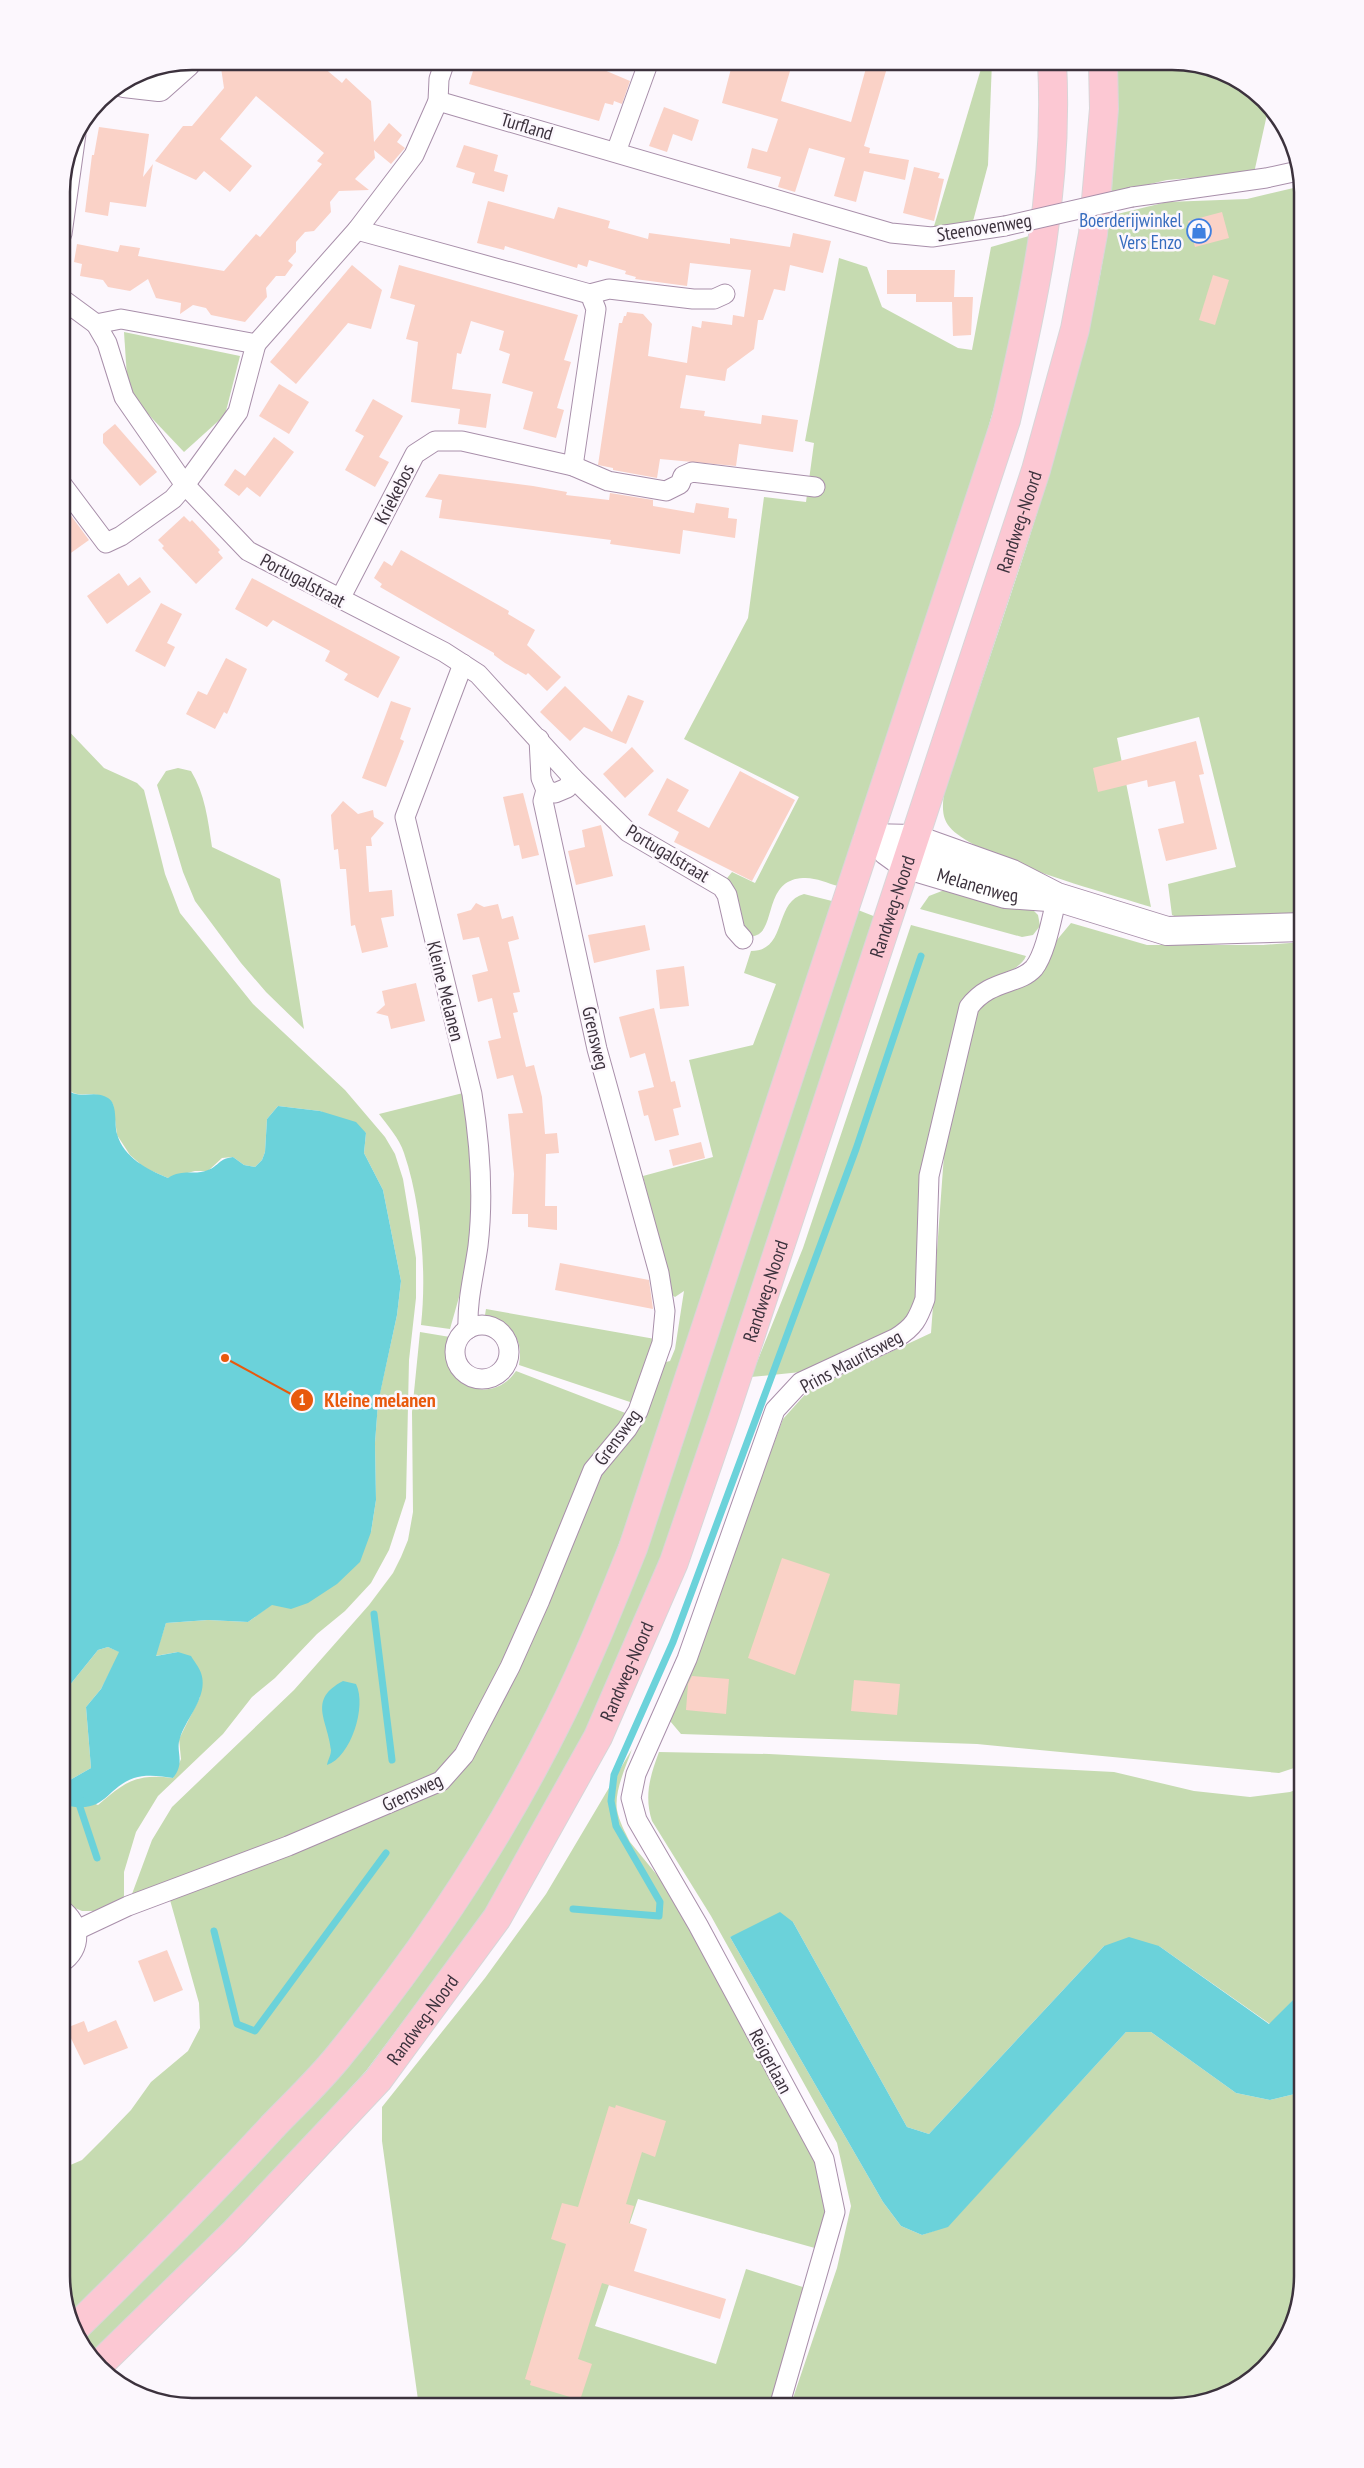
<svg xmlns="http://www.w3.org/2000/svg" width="1364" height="2468" viewBox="0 0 1364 2468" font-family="'PT Sans Narrow',sans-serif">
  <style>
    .green { fill: #c6dbb1 }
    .water { fill: #6bd2da }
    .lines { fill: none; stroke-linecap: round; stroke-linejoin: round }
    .stream { stroke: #6bd2da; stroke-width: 7 }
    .building { fill: #fad2c7 }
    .street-casing { stroke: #a88faa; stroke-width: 21 }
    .secondary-casing { stroke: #a88faa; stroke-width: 30 }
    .primary-casing { stroke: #d8d6d8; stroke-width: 30 }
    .street { stroke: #fff; stroke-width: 19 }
    .secondary { stroke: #fff; stroke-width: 28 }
    .primary { stroke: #fcc8d3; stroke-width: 28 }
    .street-bridge-casing { stroke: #a88faa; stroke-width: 21; stroke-linecap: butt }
    .street-bridge { stroke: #fff; stroke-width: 19 }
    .labels { text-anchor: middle; stroke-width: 5; stroke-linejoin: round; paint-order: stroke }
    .street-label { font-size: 19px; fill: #3c323d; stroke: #fcf7fd }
    .shop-label { font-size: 19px; fill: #366cbe; stroke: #fcf7fd; text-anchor: end }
    .rim { fill: none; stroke: #3c323d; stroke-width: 2.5 }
    .leader { fill: none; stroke: #e8590c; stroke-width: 2 }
    .callout-dot { fill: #e8590c; stroke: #fcf7fd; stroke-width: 2 }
    .mark-label { font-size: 15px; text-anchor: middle; font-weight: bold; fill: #fff }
    .callout-label { font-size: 20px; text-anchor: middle; font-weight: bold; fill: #e8590c; stroke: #fcf7fd; stroke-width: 5; stroke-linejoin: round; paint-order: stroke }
  </style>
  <rect width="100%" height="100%" fill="#fcf7fd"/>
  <g class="green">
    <path d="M992,61l-4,104 -16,60 -40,8 51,-171z"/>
    <path d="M1114,62h66l71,26 17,22 -14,63 -87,7 -55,13z"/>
    <path d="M1302,186l1,734 -117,1 -14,-6 -4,-31 68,-17 -37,-150 -82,21 34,169c-41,-13 -182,-51 -203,-82 -7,-10 -5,-22 -4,-33 43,-127 88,-254 124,-384 17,-64 34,-126 41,-192l58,-14 80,-3z"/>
    <path d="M1036,234l-18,89 -31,109 -149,454c-11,-3 -23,-9 -35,-8 -44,2 -23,63 -56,58l-23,-54 8,-10 23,11 44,-86 -115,-58 64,-121 16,-121 42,5 8,-59 -9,-2 34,-183 28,9 15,40 76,41 14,2 19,-103z"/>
    <path d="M124,332l116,24 -15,59 -41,37 -56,-59z"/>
    <path d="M61,723l43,45 33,15 7,7 21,84 15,39 73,91 92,86 40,47 10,17 8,25 13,79v40l-7,62 -3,138 -17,52 -18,33 -26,28 -28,23 -42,44 -23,19 -29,37 -65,62 -22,36 -12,40v24l-3,5 -27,10h-12l-21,-9v-206l37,-46 10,-3 12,5 -19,37 -15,18 5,61 -21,12 -3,12 31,13c27,-23 38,-32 75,-27l8,-19 -2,-20 21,-42 -22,-45 -23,4 11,-33 42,-3 40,2 123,-90 5,-32 -1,-57 3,-41 19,-87 4,-34 -18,-91 -19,-37 2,-20 -46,-22 -42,-5 -11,13 -2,33 -3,8 -7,7 -11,-2 -11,-8 -11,1 -14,13h-13l-27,7 -23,-10 -15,-13 -13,-20 -4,-31c-4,-3 -9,-8 -14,-9 -18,-3 -23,5 -37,-12z"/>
    <path d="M178,768l13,3c14,23 17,49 21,76l68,32 24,150 -38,-37 -25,-29 -46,-62 -12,-29 -26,-87 9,-14z"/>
    <path d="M947,889l84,19 7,7 2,11 -7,9 -11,2 -102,-28 9,-13z"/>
    <path d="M804,894l28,7c-48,148 -97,297 -145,445 -51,153 -101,308 -182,448 -43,73 -90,144 -142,211 -88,112 -194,210 -294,310l-8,-39v-107l21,-9 22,-22 27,-28 20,-28 37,-31 12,-23 -1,-25 -29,-103 277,-115 9,-6 7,-9 127,-281 72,-126 8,-2 5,-12 9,-58 -9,6 -6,-4 -26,-117 70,-19 -24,-97 64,-15 23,-61 -32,-11 7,-22c37,0 22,-49 53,-57z"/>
    <path d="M858,910l18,7 -213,642 -76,174 -102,179 -119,159 -141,155 -131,128 -12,-15 109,-107 111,-116 52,-60 118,-158 100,-175 74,-172z"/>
    <path d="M1071,923l76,22h116l40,-3v823l-24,8 -302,-29 -296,-10 -11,-13 113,-302 26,-29 122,-57 14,-192 31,-130 80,-70z"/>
    <path d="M911,925l115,31c-6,16 -39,23 -53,34l-52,183 -3,25 -1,100 -11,21 -11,9 -94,44 -50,5 52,-129z"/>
    <path d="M463,1093c8,53 13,107 5,161 -3,25 -11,50 -18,75l-29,-4c6,-53 0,-122 -17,-172 -5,-15 -16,-27 -25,-39z"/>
    <path d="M486,1309l169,30 -22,64 -114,-38c5,-28 -9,-42 -34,-50z"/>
    <path d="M420,1332l30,5c-12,49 41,71 66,34l112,43 -93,180 -72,149 -28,31 -232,97 -71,23 20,-54 20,-33 122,-117 75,-85 24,-32 8,-16 7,-17 5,-28 -1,-100z"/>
    <path d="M632,1749c-6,18 -18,42 -15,61 2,11 8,22 13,32l54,66 134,243 12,64 -8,35 -184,-51 -43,127 121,38 30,-95 63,20 -40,118h-83l-10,-3 -2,3h-255l-37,-266v-34l103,-129 61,-84z"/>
    <path d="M659,1752l110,2 345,18 80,19 56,6 40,-5 13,-5v203l-33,34 -111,-78h-55l-175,188 -22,-7 -114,-205 -63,15 153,265 18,24 21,9 26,-9 178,-194h25l85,61 34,7 33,-8v184l-22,72 -59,49 -50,10h-382l47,-139 14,-62 -14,-63 -126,-227 -59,-95c-8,-25 -2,-45 7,-69z"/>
  </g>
  <g class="water">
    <path d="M61,1080c11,26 31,7 47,18 10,6 6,25 9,36 7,24 30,35 51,44 15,-10 27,-2 40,-8 11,-4 10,-11 25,-13l11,8 11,2 7,-7 3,-8 2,-33 11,-13 42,5 36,11 10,11 -2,20 19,37 18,91 -4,34 -19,88 -3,40 1,57 -5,32 -11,30 -23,22 -29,19 -17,6 -19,-4 -24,17 -40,-2 -42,3 -10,33 22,-4 13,4c3,5 8,11 10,17 8,23 -15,45 -21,65 -5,14 6,24 -7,40 -12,-2 -27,-4 -39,0 -28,10 -28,35 -65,28l-2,-14 3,-12 21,-12 -5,-61 15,-18 18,-37 -11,-5 -10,3 -37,46z"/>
    <path d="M343,1681l13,3c11,22 -5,73 -29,81 1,-6 4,-9 4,-15 -3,-30 -24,-50 12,-69z"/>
    <path d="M780,1912l13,10 114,205 22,7 175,-188 25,-9 30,9 110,78 34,-34v102l-33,8 -34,-7 -85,-61h-25l-178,195 -26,8 -21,-9 -18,-24 -153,-265z"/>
  </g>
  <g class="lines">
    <g class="stream">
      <path d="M374,1614l18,146"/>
      <path d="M83,1801l-4,3 18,54"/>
      <path d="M573,1909l86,7 1,-14 -44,-76 -5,-25 3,-26 59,-133 183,-493 65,-193"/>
      <path d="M214,1931l23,93 18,7 131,-178"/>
    </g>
  </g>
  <g class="building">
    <path d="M220,61h103l1,6 5,5 13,11 4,-5 25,23 3,41 15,-19 13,12 -5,7 8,6 -14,16 -17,-14 1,8 -20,21 14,11 -30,1 -9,11 1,10 -17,19 -9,1 -9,10v10l-8,9 5,4 -8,11h-9l-10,12 1,9 -22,25 -34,-7 -5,-7 -13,-3 -13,9 1,-11 -25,-5 -8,-19 -18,12 -22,-4 -5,-7 -23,-4 2,-12 -8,-2 3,-18 41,8 2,-7 20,3 -2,8 86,15 32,-37 4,3 62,-73 -5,-3 7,-8 -68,-57 -36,43 32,27 -22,26 -26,-21 -8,9 -41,-19 28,-35h9l32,-38z"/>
    <path d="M476,61h123l-2,6 33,14 -8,23 -8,-3 -1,4 -8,-2 -6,18 -130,-37z"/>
    <path d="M733,61h60l-12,40 70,21 17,-61h21l-25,85 6,2 -1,5 40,7 -4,20 -41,-9 -8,31 -22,-6 11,-38 -36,-10 -14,44 -17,-5 3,-10 -34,-9 5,-20 15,4 11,-33 -56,-16z"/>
    <path d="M664,107l35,13 -7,21 -19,-7 -6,18 -18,-6z"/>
    <path d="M99,127l50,7 -6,43 10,-13 -7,43 -36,-5 -2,14 -23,-4 7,-57h2z"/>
    <path d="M464,145l34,10 -4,16 14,4 -4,17 -32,-9 3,-10 -19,-6z"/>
    <path d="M914,167l26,6 -2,5 6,1 -10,42 -31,-8z"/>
    <path d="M488,201l66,18 4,-12 52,14 -2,7 40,11 1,-6 81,11v-6l60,9 3,-14 38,8 -8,32 -33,-8 -5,26 -11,-2 -11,31h-5l-4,29 -27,20 -2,12 -39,-6 -6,33 25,3 -1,5 57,8 1,-9 36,5 -5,32 -54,-8 -3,22 -76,-7 -3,19 -44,-8v-2l-15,-3 21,-142h3l2,-7h2l1,-4 16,2 9,10 -4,32 39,7 5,-37 9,2 1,-7 30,4 1,-10 11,2 7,-47 -61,-7 -3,23 -52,-7 1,-2 -11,-3 1,-3 -37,-11 -2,7 -9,-3 -1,4 -72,-22 -1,4 -27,-7z"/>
    <path d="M1222,212l7,26 -34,9 -7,-26z"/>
    <path d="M352,265l30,25 -11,39 -23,-6 -52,61 -26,-22z"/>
    <path d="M399,265l179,50 -14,45 7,2 -14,46 7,2 -8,28 -33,-9 10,-37 -31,-9 8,-29 -11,-4 5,-19 -33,-10 -10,33 -4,-1 -5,36 39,5 -5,34 -28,-4 2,-15 -49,-7 7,-60 -12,-3 9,-34 -25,-7z"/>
    <path d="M887,270h68l-1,27h19l-2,38 -18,1 -1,-34h-36v-8h-29z"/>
    <path d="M1213,275l16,5 -14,45 -16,-5z"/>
    <path d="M279,384l30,18 -20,32 -30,-18z"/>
    <path d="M373,399l30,17 -24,41 10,5 -14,25 -30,-17 19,-34 -9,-5z"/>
    <path d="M115,424l42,48 -17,14 -37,-43v-9z"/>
    <path d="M274,437l20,15 -34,45 -13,-10 -8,9 -15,-11 11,-16 10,7z"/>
    <path d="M439,474l94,12 34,6 -1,3 43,5 1,-7 43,7v6l41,7 2,-10 33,5 -1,10 9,1 -2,19 -52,-8 -3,24 -70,-10 1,-4 -172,-22 3,-18 -17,-3z"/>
    <path d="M61,502l28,38 -28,20z"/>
    <path d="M184,516l6,6 2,-2 28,30 -2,2 5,6 -27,26 -34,-36 2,-2 -6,-6z"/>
    <path d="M401,550l108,61 -1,3 27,16 -8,15 34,32 -14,14 -19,-18 -2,2 -21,-12 -11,-8v-2l-114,-66 2,-3 -8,-6 10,-17 8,5z"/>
    <path d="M119,573l9,13 12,-9 11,15 -44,32 -20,-28z"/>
    <path d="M252,578l148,79 -22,41 -34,-18 4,-6 -23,-13 5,-10 -57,-31 -6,7 -32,-18z"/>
    <path d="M161,603l21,11 -15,29 8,4 -10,20 -30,-16z"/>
    <path d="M226,658l21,11 -20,45 -3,-2 -9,17 -29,-15 12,-23 9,4z"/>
    <path d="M565,686l47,46 16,-37 16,6 -18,43 -42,-17 -14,14 -30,-29z"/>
    <path d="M391,701l20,7 -11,31 4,2 -18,46 -24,-9z"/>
    <path d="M1196,741l8,33 -5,1 18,74 -51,12 -8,-32 26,-6 -9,-42 -27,6 -1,-7 -49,12 -5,-24z"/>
    <path d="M632,747l22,24 -29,27 -22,-24z"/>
    <path d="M740,771l55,29 -43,81 -78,-39 5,-10 -31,-17 19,-37 22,12 -12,21 32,17z"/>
    <path d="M523,793l16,62 -17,4 -3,-14 -5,1 -11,-49z"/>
    <path d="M343,801l15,13 15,-4 1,7 10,6 -13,15 1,8h-6l3,46 23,-2 2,26 -13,2 7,29 -26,6 -7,-28 -4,1 -5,-57h-6l-2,-20 -4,1 -3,-35z"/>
    <path d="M601,825l12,51 -37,9 -8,-34 17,-4 -3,-17z"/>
    <path d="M476,903l8,4 14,-3 4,15 11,-3 6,23 -11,3 12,50 -7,1 5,19 -5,1 13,54 8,-2 8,32 3,37 12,-1 2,20 -13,1 -1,52h12v24l-29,-3v-13h-16l2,-40 -6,-60 15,-1 -10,-38 -16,4 -9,-38 13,-3 -9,-40 -14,4 -6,-27 16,-4 -9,-34 -16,3 -6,-26 14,-4z"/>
    <path d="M645,925l5,25 -56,13 -6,-28z"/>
    <path d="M684,966l5,40 -29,3 -4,-39z"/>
    <path d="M416,983l9,38 -34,8 -3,-13 -12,-3 9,-8 -3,-14z"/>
    <path d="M654,1008l17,74 4,-1 6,26 -8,2 6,26 -24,6 -7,-26 -4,1 -6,-25 16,-4 -9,-34 -15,5 -11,-41z"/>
    <path d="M701,1142l4,16 -32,8 -4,-16z"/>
    <path d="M560,1263l89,17 4,29 -98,-19z"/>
    <path d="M782,1558l48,16 -35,101 -47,-17z"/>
    <path d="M692,1676l37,3 -3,35 -40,-4 2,-26z"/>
    <path d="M854,1680l46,4 -3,31 -46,-4z"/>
    <path d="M167,1950l16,40 -29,12 -16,-41z"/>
    <path d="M116,2020l12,28 -44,17 -18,-37 18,-7 4,11z"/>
    <path d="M616,2105l50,16 -11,36 -13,-5 -16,52 8,2 -5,17 18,6 -13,42 92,28 -6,20 -118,-36 -24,76 14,5 -12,36 -50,-15 1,-4 -6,-2 41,-135 -15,-5 11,-36 16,4 31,-101 6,2z"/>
  </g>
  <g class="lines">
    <g class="street-casing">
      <g id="street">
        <path d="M438,101l453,132 41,4 73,-11"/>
        <path d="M616,152l33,-91"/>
        <path d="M1132,197l134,-19 32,-7"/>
        <path d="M357,230l233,64 6,15 -23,157"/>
        <path d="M62,234l14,-100"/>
        <path d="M590,294l19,-5 84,10h21l11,-5"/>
        <path d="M62,299l34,25 25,-5 135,25 101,-114 57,-75 24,-54 1,-22 6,-18"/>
        <path d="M96,324l11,19 17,54 61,88 63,66 196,101 34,22 95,104"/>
        <path d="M61,483l45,60 15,-7 52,-37 12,-14 53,-73 18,-68"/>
        <path d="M340,599l75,-145 20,-13h27l111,25 35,15 58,10 14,-7 3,-8 9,-4 123,15"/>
        <path d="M463,664l-58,153 67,277c8,50 12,101 6,152 -4,29 -11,53 -10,83"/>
        <path d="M546,790l9,3 12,-5 6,-10 55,54 94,55 5,8 8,35 8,9"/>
        <circle cx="482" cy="1352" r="27"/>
        <path d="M77,1930l51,-24 160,-60 153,-65 23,-26 46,-88 30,-67 53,-130 34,-41 11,-18 24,-68 3,-32 -6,-38 -62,-224 -54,-248 3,-11 -5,-12 -2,-39"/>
        <path d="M61,1963c22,-14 20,-40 0,-54"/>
        <path d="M779,2407l56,-195 -11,-53 -126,-234 -61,-105 -6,-22 5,-24 51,-115 88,-249 26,-28 95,-44c18,-11 22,-19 29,-39l4,-123 40,-169c21,-28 50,-22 65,-39 12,-15 18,-52 23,-71"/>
      </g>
    </g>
    <g class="secondary-casing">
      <g id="secondary">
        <path d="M124,83l35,4 27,-24"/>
        <path d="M868,838l46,1 98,35 45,23 110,34 136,-4"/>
        <path id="s1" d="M887,851l18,13 101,30 42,3"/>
      </g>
    </g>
    <g class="primary-casing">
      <g id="primary">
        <path d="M74,2329c67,-66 134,-132 198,-202 23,-24 49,-48 70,-75 84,-103 158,-215 217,-334 28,-56 51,-113 74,-170l373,-1128c28,-121 53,-233 46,-358"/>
        <path id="s2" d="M101,2363l133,-130 144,-153 119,-162 101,-181 76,-175 49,-143 313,-949 39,-141 18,-95 11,-125 -1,-47"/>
      </g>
    </g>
    <use href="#street" class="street"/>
    <use href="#secondary" class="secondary"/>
    <use href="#primary" class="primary"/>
    <g class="street-bridge-casing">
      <path id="street-bridge" d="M1005,226l127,-29"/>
    </g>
    <use href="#street-bridge" class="street-bridge"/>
  </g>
  <defs>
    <g id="shop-ring" transform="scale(1.25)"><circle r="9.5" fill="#fcf7fd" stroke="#3f7fe0" stroke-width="1.5"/><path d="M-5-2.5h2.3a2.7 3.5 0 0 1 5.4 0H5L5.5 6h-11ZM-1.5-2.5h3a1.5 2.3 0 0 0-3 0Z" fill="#3f7fe0"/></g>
  </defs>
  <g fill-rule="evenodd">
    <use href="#shop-ring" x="1199" y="231"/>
  </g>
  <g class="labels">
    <g class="street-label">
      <text transform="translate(527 126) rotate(17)" y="7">Turfland</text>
      <text transform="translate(984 227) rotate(-9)" y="7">Steenovenweg</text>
      <text transform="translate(394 494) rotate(-63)" y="7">Kriekebos</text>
      <text dy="7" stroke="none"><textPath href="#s2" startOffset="2091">Randweg-Noord</textPath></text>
      <text transform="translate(303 580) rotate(28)" y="7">Portugalstraat</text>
      <text transform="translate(668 853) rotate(31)" y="7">Portugalstraat</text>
      <text dy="7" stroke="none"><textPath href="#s1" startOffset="98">Melanenweg</textPath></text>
      <text dy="7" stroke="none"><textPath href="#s2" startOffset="1686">Randweg-Noord</textPath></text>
      <text transform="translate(446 991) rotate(76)" y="7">Kleine Melanen</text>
      <text transform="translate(596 1038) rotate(77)" y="7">Grensweg</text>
      <text dy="7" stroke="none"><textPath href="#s2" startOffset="1281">Randweg-Noord</textPath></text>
      <text transform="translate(851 1361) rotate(-28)" y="7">Prins Mauritsweg</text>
      <text transform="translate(617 1437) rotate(-54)" y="7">Grensweg</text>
      <text dy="7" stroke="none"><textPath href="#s2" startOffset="876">Randweg-Noord</textPath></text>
      <text transform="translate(412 1792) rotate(-25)" y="7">Grensweg</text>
      <text dy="7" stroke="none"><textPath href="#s2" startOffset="471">Randweg-Noord</textPath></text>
      <text transform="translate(771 2061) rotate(62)" y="7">Reigerlaan</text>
    </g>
    <g class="shop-label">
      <text x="1182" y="227">Boerderijwinkel<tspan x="1182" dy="22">Vers Enzo</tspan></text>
    </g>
  </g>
  <path d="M0 0H1364V2468H0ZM192 70H1172A122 122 0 0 1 1294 192V2276A122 122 0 0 1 1172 2398H192A122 122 0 0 1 70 2276V192A122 122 0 0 1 192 70Z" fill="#fcf7fd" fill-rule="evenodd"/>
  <path class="rim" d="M192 70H1172A122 122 0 0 1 1294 192V2276A122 122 0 0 1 1172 2398H192A122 122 0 0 1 70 2276V192A122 122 0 0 1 192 70Z"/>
  <path class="leader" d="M225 1358L302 1400"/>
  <g class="callout-dot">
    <circle cx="225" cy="1358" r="5"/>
    <circle cx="302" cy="1400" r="12"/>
  </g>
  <g class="mark-label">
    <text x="302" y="1405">1</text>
  </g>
  <g class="callout-label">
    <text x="380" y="1407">Kleine melanen</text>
  </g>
</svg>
